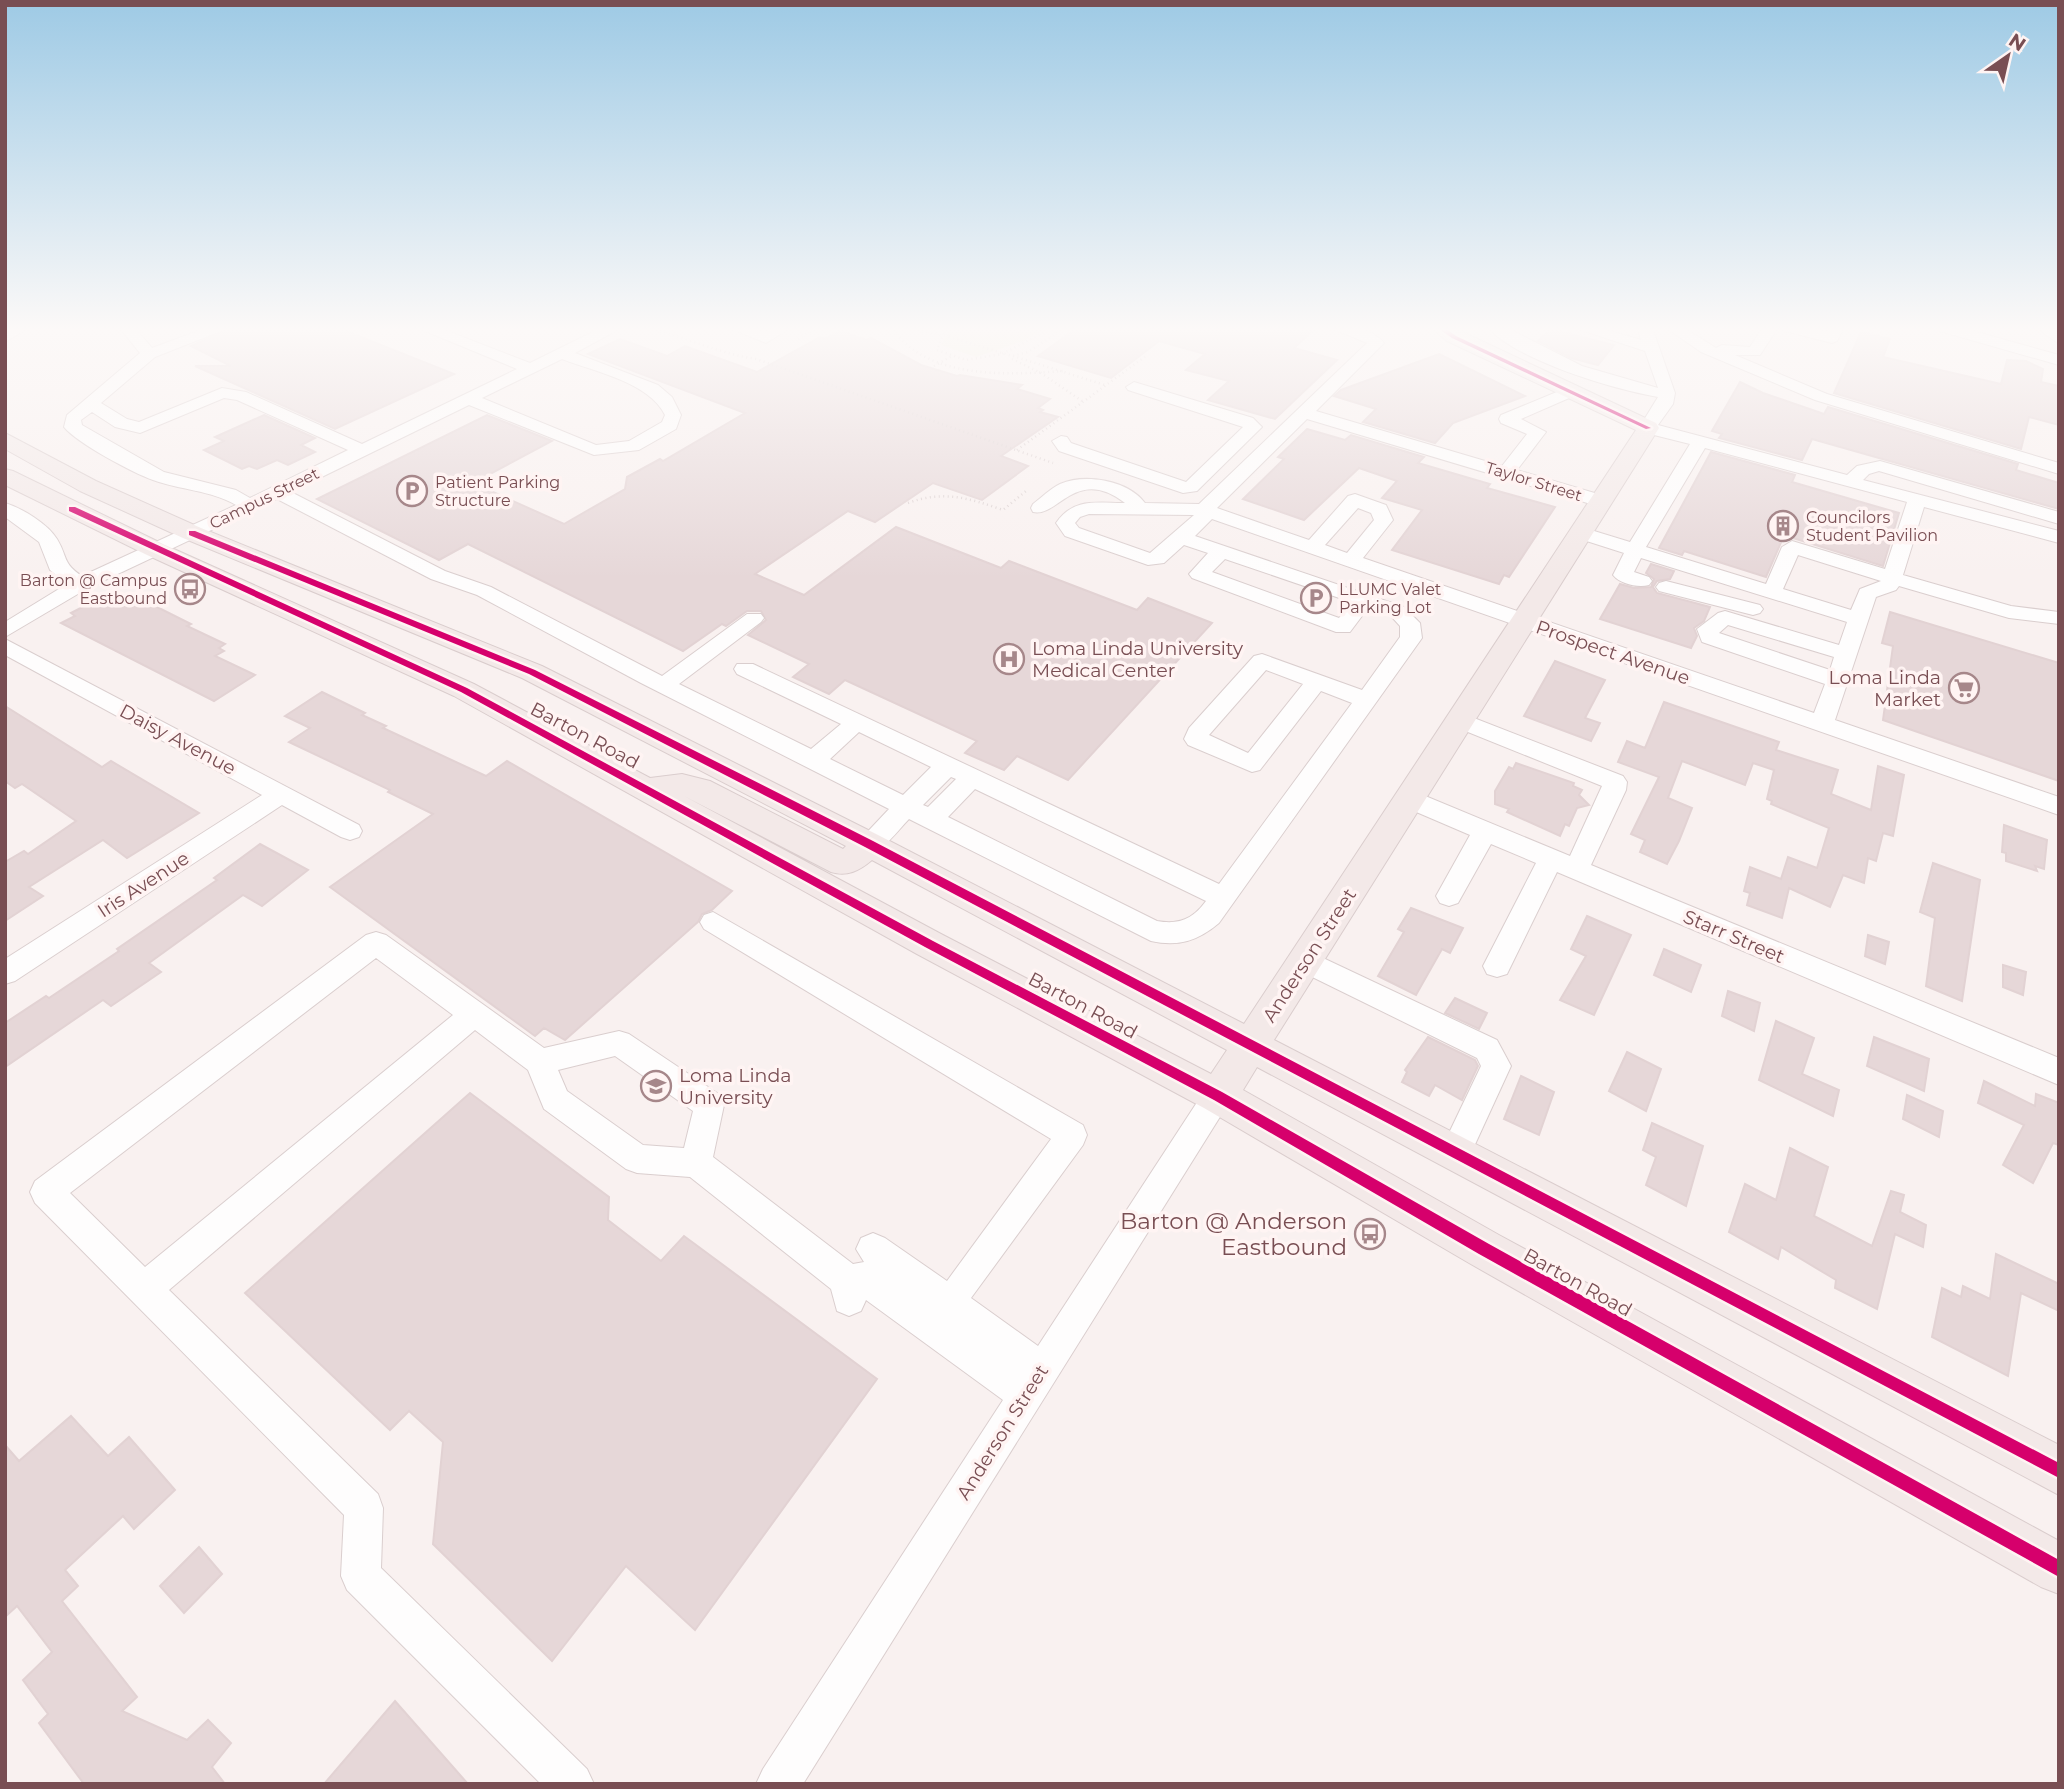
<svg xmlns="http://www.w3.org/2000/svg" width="2064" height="1789" viewBox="0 0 2064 1789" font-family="Montserrat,sans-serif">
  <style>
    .green { fill: #efeedb }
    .building { fill: #e6d7d8; stroke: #e2d2d3; stroke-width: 2 }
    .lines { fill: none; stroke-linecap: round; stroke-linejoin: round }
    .minor-casing { stroke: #dacece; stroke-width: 2 }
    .major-casing { stroke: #dacdcd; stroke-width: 2 }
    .path { stroke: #dbd0d0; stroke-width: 2.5; stroke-dasharray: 1 3.5; stroke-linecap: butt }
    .minor { fill: #fefdfd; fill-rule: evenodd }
    .major { fill: #f3e9e8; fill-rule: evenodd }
    .cycleway-casing { stroke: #fff4f3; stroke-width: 5 }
    .cycleway { fill: #d6006c; fill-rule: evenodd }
    .labels { text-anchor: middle; stroke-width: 7; stroke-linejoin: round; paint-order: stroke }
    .far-street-label { font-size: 16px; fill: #794e53; stroke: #fff4f3 }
    .far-poi-label { font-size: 16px; fill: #794e53; stroke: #fff4f3; text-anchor: start }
    .poi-label { font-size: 19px; fill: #794e53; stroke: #fff4f3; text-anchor: start }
    .street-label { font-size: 19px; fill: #794e53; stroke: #fff4f3 }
    .near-poi-label { font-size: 23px; fill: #794e53; stroke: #fff4f3; text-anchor: end }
  </style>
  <rect width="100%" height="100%" fill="#f9f1f0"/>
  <path class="green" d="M952,327h96l-25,14 -47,16 -35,-12z"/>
  <g class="building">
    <path d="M233,327h103l118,47 -119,55 -140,-63h36l-40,-20z"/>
    <path d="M1078,327h239l-23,21 43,12 -62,59 -67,-19 21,-19 -43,-11 19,-16 -46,-13 -48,37 -73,-22z"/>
    <path d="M1550,329l64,16 -16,20 -27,-7 -33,-17z"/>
    <path d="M840,331l27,9 4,-2 50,27 36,11 3,-1 62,10 -5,4 33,10 -12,9 5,2 -3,2 18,5 -57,39 27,10 -46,34 -49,-17 -58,39 -27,-11 -93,63 49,21 92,-68 105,41 8,-7 128,49 11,-12 64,25 -144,157 -51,-24 -13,14 -39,-17 12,-12 -132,-61 -16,14 -36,-17 16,-13 -61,-29 18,-15 -5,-9h-14l-21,15 -4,-2 -39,27 -215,-107 -29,16 -122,-61 170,-84 65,26 -79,42 91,41 61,-35 2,-12 33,-18 3,2 82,-48 -157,-59 32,-15 47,17 18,-10 72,26 63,-35 5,2z"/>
    <path d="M1861,332l29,7 -7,18 118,27 6,-24 19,1 17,8 -2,13 18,4v39l-30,-8 -8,32 -187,-56z"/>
    <path d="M1439,354l86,42 -72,27 -18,20 -72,-21 13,-13 -42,-13 7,-6z"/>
    <path d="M1740,382l23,11 61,21 4,-7 190,57 -2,6 43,13v26l-247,-70 -10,21 -83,-22 3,-4 -10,-3z"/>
    <path d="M264,415l51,23 -14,7 14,7 -27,13 -11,-5 -20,9 -8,-3 -7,3 -38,-19 20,-9 -9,-4z"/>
    <path d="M1307,429l38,11 6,-5 73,22 -6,6 72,21 -3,4 68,19 -46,70 -5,-2 -5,9 -107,-34 30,-40 -40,-12 15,-17 -38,-13 -55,52 -61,-21 41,-40 -6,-2z"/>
    <path d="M1711,452l84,23 -3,7 107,31 -16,53 -90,-28 -11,2 -16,37 -82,-26 -2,4 -23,-7z"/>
    <path d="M1651,564l23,7 -4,8 -13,2 -4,6 4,6 53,14 -6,14 -10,7 3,8 -6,12 -91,-29 20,-35 14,4 17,-1 3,-8 -8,-6z"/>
    <path d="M108,594l13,8 12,-7 58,29 -4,2 38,18 -6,4 5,3 -9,5 40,19 -41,26 -153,-78 14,-7 -4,-3z"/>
    <path d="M1890,612l169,51v118l-176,-61 10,-74 -11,-3z"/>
    <path d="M1555,661l50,19 -20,38 15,5 -9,18 -67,-25z"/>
    <path d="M322,692l43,21 -3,2 24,11 -3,2 103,48 21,-15 225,130 -20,19 -10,4 -4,8 -133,118 -21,-12 -9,8 -205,-149 103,-73 -45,-22 2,-2 -101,-48 21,-14 -25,-12z"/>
    <path d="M1664,702l115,40 -3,8 62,20 -7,24 40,16 7,-44 26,9 -11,61 -10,-3 -7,28 -8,-3 -4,25 -21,-8 -13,32 -41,-19 -7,30 -35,-13 3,-12 -6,-2 6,-24 31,12 7,-22 29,11 12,-40 -58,-24 1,-3 -5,-2 7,-29 -21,-7 -8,22 -63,-24 -14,37 24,10 -13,33 -12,23 -27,-12 5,-12 -14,-6 28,-57 -41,-15 9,-21 18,7z"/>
    <path d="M5,706l97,61 9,-6 88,52 -72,45 -24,-18 -74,47 14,9 -38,25v-59l19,-11 4,3 48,-33 -54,-37 -7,4 -10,-7z"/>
    <path d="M1516,763l58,20 -1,3 9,4 -3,5 10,10 -12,3 -8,18 -4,-2 -5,12 -53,-24 2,-3 -14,-5v-13l14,-24 4,2z"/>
    <path d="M2004,825l43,15 -3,29 -9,-3 2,5 -31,-10v-8l-4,-1z"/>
    <path d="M260,844l48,26 -46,36 -19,-11 -94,68 12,9 -50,34 -8,-6 -98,67v-44l41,-27 3,2 70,-47 -2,-2 100,-69 -3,-2z"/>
    <path d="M1933,863l47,17 -18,121 -36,-15 9,-68 -15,-6z"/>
    <path d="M1411,908l52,20 -13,25 -8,-4 -26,46 -38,-19 26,-44 -6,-3z"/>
    <path d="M1587,916l44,19 -37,80 -34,-15 26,-44 -15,-7z"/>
    <path d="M1868,935l21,7 -4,22 -20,-8z"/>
    <path d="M1664,949l37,16 -10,27 -37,-17z"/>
    <path d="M2003,965l23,7 -3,23 -20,-8z"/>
    <path d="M1728,991l32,12 -6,28 -32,-15z"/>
    <path d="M1455,998l32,15 -8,16 -34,-16z"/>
    <path d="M1776,1021l38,17 -12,36 37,16 -6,26 -74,-36z"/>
    <path d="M1428,1037l47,23 3,6 -16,34 -27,-15 -6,11 -27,-14 5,-10 -2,-2z"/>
    <path d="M1874,1037l55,22 -5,32 -57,-25z"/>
    <path d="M1627,1052l34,17 -15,42 -37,-20z"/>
    <path d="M1521,1076l33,16 -15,43 -35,-16z"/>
    <path d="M1984,1081l51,25 1,-12 23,9v42l-6,-2 -20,40 -30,-18 21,-40 -46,-22z"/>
    <path d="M470,1093l139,104 -1,23 53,41 23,-25 193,143 -182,251 -69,-64 -74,95 -119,-117 10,-102 -34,-31 -19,19 -145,-137z"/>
    <path d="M1907,1095l36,16 -4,26 -36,-18z"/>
    <path d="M1652,1123l51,23 -17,60 -40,-21 10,-28 -13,-7z"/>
    <path d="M1790,1148l38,19 -14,49 58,30 19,-55 13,4 -4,17 26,13 -3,22 -28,-13 -18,75 -42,-21 1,-8 -55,-33 -3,12 -49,-27 16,-48 31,16z"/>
    <path d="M1996,1254l63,30v27l-38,-18 -13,83 -76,-39 10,-49 19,9 2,-11 27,13z"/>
    <path d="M71,1416l37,40 21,-19 46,53 -41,39 -11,-13 -58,54 13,16 -16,15 75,96 -15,14 65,29 21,-20 23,23 -19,24 13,17h-141l-45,-61 9,-9 -25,-34 29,-28 -35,-46 -12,11v-172l14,16z"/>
    <path d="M199,1547l23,27 -38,39 -24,-27z"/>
    <path d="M395,1701l73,83h-144z"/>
  </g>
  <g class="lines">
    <g class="minor-casing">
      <g id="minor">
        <path d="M11,327h19l-25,15v-11z"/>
        <path d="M119,327h15l18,21 57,-21h22l-76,30 -54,46 26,16 12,3 83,-34 24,4 116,52 155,-75 -102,-42h22l93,36 73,-36h20l-48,26 83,32 14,12 9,18 -5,14 -37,21 -45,5 -125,-50 -178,87 154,79 46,16 171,89 85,-62h14l3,4 -3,4 -82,62 132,65 30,-25 -104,-50 -3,-5 3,-5h16l466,220 133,-181 -31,-12 -61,79 -8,2 -64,-27 -4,-6 5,-11 65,-72 8,-2 100,36 38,-53v-11l-10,-11 -22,-7 -18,24h-14l-144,-54 -3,-4 19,-21 -24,-8 -20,18 -16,2 -83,-29 -9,-13c18,-26 40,-20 69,-20 -49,-38 -67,15 -92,9l-2,-4 2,-4c9,-7 17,-15 27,-20 25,-11 68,-4 85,19l54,1 168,-161 -38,-16c20,0 41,-1 55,16l-68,68 186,55 25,-32 -26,-11 -2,-4 2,-4 63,-26h12l2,3 -2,3 -55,24 25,13 -29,38 91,27 2,4 -2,4h-14l-287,-86 -90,89 92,32 39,-44 7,-2 31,11 7,15 -30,38 451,155 11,-29 -123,-42 -5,-13 21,-16 7,-2 114,34 8,-23 -206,-64 -7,14 15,5 3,4 -3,4c-11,3 -29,-1 -36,-10l11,-22 -50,-16 -3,-4 10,-6 49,15 60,-98 -48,-12 -3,-4 19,-31c-45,-8 -140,-36 -171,-70h18l77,39 76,22 -13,-37 -73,-24h25l44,13 -4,-13h15l23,66 -2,11 -15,21 189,50 10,-9 23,-5 179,51v12l-180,-53 -10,3 -6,6 196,51v12l-135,-36 -21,68 108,31 48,6v12l-50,-6 -110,-32 -3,4 -20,7 -41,123 224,77v18l-847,-296 -17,17 209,71 16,16 2,15 -203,285c-21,18 -41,24 -68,18l-242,-122c-14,14 -28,38 -49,32l-4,-7 33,-35 -248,-126 -164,-88 -46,-16 -154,-80 -189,89 -83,49v-15l62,-38 -17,-14 -11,-28 -34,-25v-14c17,5 43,21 52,36 11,18 5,24 25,37l154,-71c-26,-15 -56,-15 -83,-25 -20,-7 -76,-37 -89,-53l3,-12 73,-62zM562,359c33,13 87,23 103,56l-3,7 -33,19 -33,4 -114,-47zM224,398l13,2 111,50 -98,48 -14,-8 -72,-18 -82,-47 -1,-5 11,-8 23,15 25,6zM1705,448l202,54 -22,67 -93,-28 -10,6 -16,37 -120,-37zM1358,508l13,5 3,7 -27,33 -22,-8zM1089,514l105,1 -44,38 -71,-25 -4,-5 5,-6zM1798,555l83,26 -21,8 -9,21 -68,-21zM1225,559l126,43 -12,16 -127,-46zM1728,625l106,32 -4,13 -111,-37zM1266,670l37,14 -55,69 -39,-18zM859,732l72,35 -28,28 -73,-36zM951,777l5,2 -28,28 -5,-2zM975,789l231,112c-13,18 -27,24 -49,20l-209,-104z"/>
        <path d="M727,327h23l15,5 8,-5h19l-26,16z"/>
        <path d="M1665,327h18l33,21 6,-3 28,2 13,-20h42l22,5 2,-5h15l-7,14 -5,2 -55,-14 -17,26h-25l92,39 232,69v11l-244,-74 -114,-48z"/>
        <path d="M1934,327h25l100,28v10l-123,-35z"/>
        <path d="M2036,327h17l6,5v12z"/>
        <path d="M1134,382l119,36 9,9 -65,64 -14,2 -124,-42 -7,-10 9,-5 6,1 4,6 115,39 57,-55 -115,-37 -2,-3z"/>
        <path d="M1666,581l94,24 3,4 -3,4 -7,2 -94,-24 -3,-4 3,-4z"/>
        <path d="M5,639l354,186 3,6 -3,6 -9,3 -9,-3 -59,-32 -267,176 -10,3v-25l257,-164 -257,-140z"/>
        <path d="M1461,713l162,63 4,6 -1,8 -35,75 468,193v27l-502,-213 -50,102 -10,3 -10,-3 -4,-8 53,-103 -45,-19 -33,59 -9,3 -9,-3 -4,-7 34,-61 -70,-30 -3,-6 3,-6 9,-3 9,3 152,63 32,-70 -149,-60 -3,-5 3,-5z"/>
        <path d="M713,912l370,213 4,10 -4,10 -112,153 67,48 169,-259 11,-4 11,4 4,9 -430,688h-47l7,-15 240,-369 -137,-100 -5,11 -12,5 -12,-5 -6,-22 -141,-112 -53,-4 -11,-4 -82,-60 -16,-39 -53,-40 -306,260 209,204 5,14 -2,60 206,201 7,15h-53l-194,-194 -6,-14 3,-61 -309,-312 -5,-11 5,-11 331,-246 10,-3 10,3 158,113 75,-17 10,3 91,61 4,10 -11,52 140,107 11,-2 -8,-13 5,-11 12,-5 12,5 62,43 104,-142 -347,-210 -4,-7 4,-7zM376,958l77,57 -308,252 -75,-74zM615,1056l78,55 -9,37 -41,-3 -76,-54 -9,-21z"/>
        <path d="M1306,950l191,90 14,26 -45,98 -11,4 -11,-4 -5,-10 42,-88 -4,-8 -181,-89 -4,-8 4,-8z"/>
      </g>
    </g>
    <g class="major-casing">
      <path id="major" d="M1430,327h22l204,96 3,5 -385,612 785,405v50l-802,-428 -14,23 256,145 560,306v53l-18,-7 -572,-324 -265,-155 -287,-154 -463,-258 -307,-141 -142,-70v-16l8,2 152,74 309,139 176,94 32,-4 28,7 133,68 3,-3 -324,-168 -339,-140 -103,-47 -75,-42v-16l91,48 105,47 341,138 338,170 364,188 392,-594 -189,-89zM684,796l147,76c16,5 28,-1 41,-12l355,190 -16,24 -270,-140z"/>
    </g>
    <g class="path">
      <path d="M638,327c41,6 77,26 118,32l297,104"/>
      <path d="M891,327c36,53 115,48 173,44"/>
      <path d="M900,327l43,8 69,21 16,-4 29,-19"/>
      <path d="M950,327l-7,8 -6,15 29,10 36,-6 52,-27"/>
      <path d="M798,339l20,-12"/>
      <path d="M1013,356l92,29"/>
      <path d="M1012,359l29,14 41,28"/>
      <path d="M934,366l18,-10"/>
      <path d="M1017,450l129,-94"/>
      <path d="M908,503c35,-13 61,-5 95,7l23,-19"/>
    </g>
    <use href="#minor" class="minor"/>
    <use href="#major" class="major"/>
    <g class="cycleway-casing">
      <g id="cycleway">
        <path d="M1436,327h8l12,9 195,92 -5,1 -194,-91z"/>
        <path d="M69,507h6l392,181 466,253 289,151 267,152 570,316v17l-580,-323 -265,-154 -289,-153 -464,-255 -392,-181z"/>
        <path d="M189,531h6l340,139 338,171 1186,622v15l-1194,-631 -336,-173 -340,-139z"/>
      </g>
    </g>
    <use href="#cycleway" class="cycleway"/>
  </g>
  <linearGradient id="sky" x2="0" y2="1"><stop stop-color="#9ecae5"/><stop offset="0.57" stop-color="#fcf9f8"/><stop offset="1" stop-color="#fcf9f8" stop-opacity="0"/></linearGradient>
  <rect width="2064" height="578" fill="url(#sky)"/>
  <defs>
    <g id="parking-ring" transform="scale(1.575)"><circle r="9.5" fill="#fff4f3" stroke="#a6878a" stroke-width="1.5"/><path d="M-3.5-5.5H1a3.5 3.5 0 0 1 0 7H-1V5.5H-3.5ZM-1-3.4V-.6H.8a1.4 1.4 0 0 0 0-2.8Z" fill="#a6878a"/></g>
    <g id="building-ring" transform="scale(1.575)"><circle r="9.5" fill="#fff4f3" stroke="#a6878a" stroke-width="1.5"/><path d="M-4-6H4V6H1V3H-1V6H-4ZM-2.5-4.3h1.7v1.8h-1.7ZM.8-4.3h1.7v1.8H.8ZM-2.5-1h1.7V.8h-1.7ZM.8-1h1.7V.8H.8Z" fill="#a6878a"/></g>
    <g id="bus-ring" transform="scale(1.575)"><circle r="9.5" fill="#fff4f3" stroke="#a6878a" stroke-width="1.5"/><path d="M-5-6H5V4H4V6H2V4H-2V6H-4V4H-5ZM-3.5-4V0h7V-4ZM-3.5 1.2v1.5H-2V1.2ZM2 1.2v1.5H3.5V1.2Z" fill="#a6878a"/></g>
    <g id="hospital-ring" transform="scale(1.575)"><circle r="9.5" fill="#fff4f3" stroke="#a6878a" stroke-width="1.5"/><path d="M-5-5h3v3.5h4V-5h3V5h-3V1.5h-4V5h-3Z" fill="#a6878a"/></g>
    <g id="supermarket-ring" transform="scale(1.575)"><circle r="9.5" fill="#fff4f3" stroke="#a6878a" stroke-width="1.5"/><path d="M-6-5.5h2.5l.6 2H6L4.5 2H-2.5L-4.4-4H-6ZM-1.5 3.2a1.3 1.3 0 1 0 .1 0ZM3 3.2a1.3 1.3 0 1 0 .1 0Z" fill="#a6878a"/></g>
    <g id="university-ring" transform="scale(1.575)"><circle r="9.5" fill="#fff4f3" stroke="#a6878a" stroke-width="1.5"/><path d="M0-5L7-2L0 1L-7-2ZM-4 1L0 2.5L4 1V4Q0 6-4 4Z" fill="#a6878a"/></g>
  </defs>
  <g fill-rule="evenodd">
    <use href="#parking-ring" x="412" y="491"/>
    <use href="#building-ring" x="1783" y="526"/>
    <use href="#bus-ring" x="190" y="589"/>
    <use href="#parking-ring" x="1316" y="598"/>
    <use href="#hospital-ring" x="1009" y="659"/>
    <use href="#supermarket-ring" x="1964" y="688"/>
    <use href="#university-ring" x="656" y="1086"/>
    <use href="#bus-ring" x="1370" y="1234"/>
  </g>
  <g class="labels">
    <g class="far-street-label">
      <text transform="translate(1534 481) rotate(17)" y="6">Taylor Street</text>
      <text transform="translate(264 498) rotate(-26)" y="6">Campus Street</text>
    </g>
    <g class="far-poi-label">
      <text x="435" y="488">Patient Parking<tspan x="435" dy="18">Structure</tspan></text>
      <text x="1806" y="523">Councilors<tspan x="1806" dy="18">Student Pavilion</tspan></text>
      <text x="167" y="586" text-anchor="end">Barton @ Campus<tspan x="167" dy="18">Eastbound</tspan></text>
      <text x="1339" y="595">LLUMC Valet<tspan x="1339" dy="18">Parking Lot</tspan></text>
    </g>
    <g class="poi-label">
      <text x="1032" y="655">Loma Linda University<tspan x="1032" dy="22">Medical Center</tspan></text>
      <text x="1941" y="684" text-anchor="end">Loma Linda<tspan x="1941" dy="22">Market</tspan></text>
      <text x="679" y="1082">Loma Linda<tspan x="679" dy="22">University</tspan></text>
    </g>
    <g class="street-label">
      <text transform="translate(1613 652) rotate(19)" y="7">Prospect Avenue</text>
      <text transform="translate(585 735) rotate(28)" y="7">Barton Road</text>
      <text transform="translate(178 739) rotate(28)" y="7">Daisy Avenue</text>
      <text transform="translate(143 884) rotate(-33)" y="7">Iris Avenue</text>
      <text transform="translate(1734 936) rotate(23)" y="7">Starr Street</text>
      <text transform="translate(1309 955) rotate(-57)" y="7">Anderson Street</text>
      <text transform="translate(1083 1005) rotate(28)" y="7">Barton Road</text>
      <text transform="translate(1578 1282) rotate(29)" y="7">Barton Road</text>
      <text transform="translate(1002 1432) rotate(-58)" y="7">Anderson Street</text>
    </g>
    <g class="near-poi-label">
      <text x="1347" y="1229">Barton @ Anderson<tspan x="1347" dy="26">Eastbound</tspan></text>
    </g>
  </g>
  <rect width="2064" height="1789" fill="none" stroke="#794e53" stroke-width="14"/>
  <g transform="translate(2008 56) rotate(34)" stroke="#fff4f3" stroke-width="5" paint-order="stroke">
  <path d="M0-5L12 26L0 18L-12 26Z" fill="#794e53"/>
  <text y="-10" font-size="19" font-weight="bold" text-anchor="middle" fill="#794e53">N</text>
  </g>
</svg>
